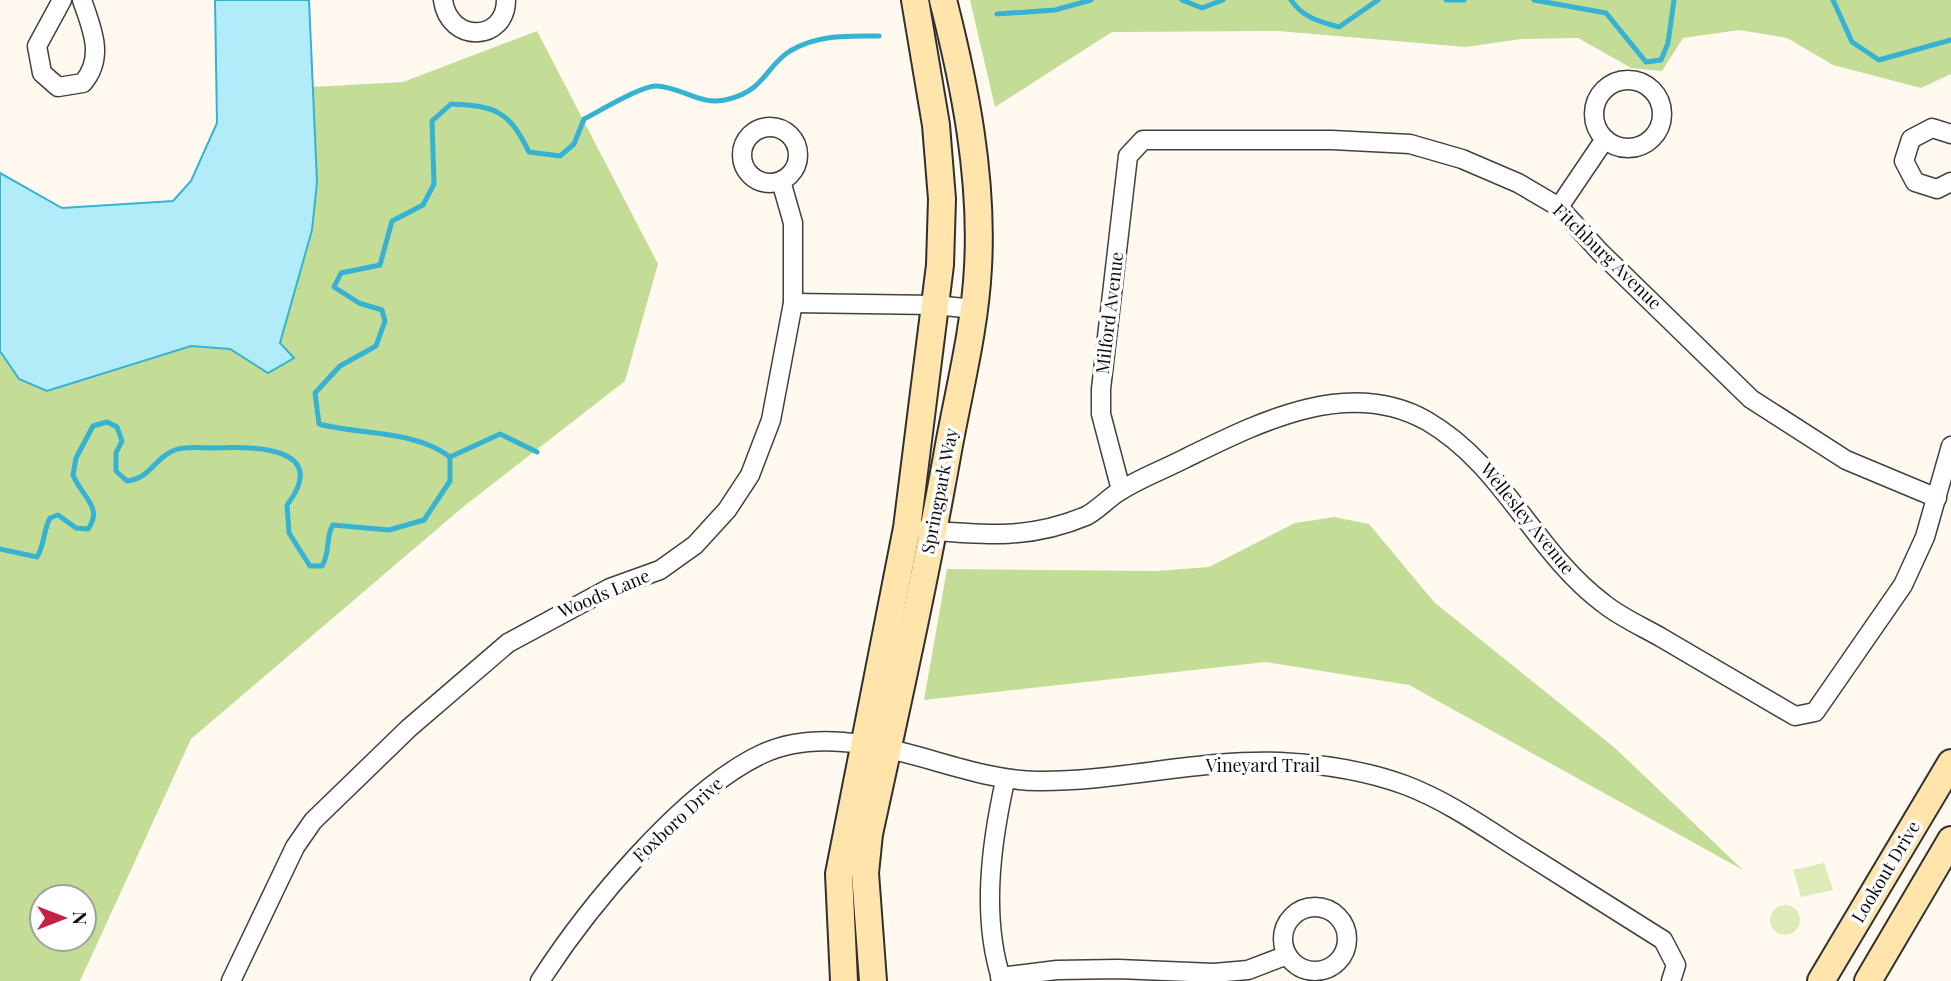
<svg xmlns="http://www.w3.org/2000/svg" width="1951" height="981" viewBox="0 0 1951 981" font-family="'Playfair Display',serif">
  <style>
    .green { fill: #dcebb7 }
    .forest { fill: #c4dd96; fill-rule: evenodd }
    .water { fill: #b2ecf9; stroke: #36b2d3; stroke-width: 2 }
    .lines { fill: none; stroke-linecap: round; stroke-linejoin: round }
    .stream { stroke: #36b2d3; stroke-width: 5 }
    .street-casing { stroke: #414141; stroke-width: 21 }
    .secondary-casing { stroke: #303030; stroke-width: 30 }
    .street { stroke: #fff; stroke-width: 18 }
    .secondary { stroke: #ffe5ab; stroke-width: 26 }
    .labels { text-anchor: middle; stroke-width: 7; stroke-linejoin: round; paint-order: stroke }
    .street-label { font-size: 18px; fill: #0e0e0e; stroke: #fff }
  </style>
  <rect width="100%" height="100%" fill="#fff9f0"/>
  <g class="green">
    <path d="M1824,863l9,27 -32,7 -8,-27z"/>
    <circle cx="1785" cy="920" r="15"/>
  </g>
  <g class="forest">
    <path d="M970,0h981v74l-30,14 -88,-23 -46,-27 -48,-8 -56,8 -21,33 -31,-3 -53,-30 -57,1 -55,8 -188,-16 -166,1 -117,75z"/>
    <path d="M537,31l121,233 -33,117 -162,126 -272,232 -111,242h-80v-630l19,28 28,12 144,-45 39,3 38,24 25,-15 -13,-14 32,-114 5,-48 -4,-95 90,-5zM42,897h42v42h-42z"/>
    <path d="M1334,517l35,7 65,78 181,146 128,122 -334,-185 -143,-23 -342,38 23,-131 210,2 52,-4 86,-44z"/>
  </g>
  <path class="water" d="M215,0h94l8,182 -5,48 -32,113 14,15 -26,15 -38,-24 -39,-3 -144,45 -28,-12 -19,-28v-178l62,35 111,-7 18,-20 26,-58z"/>
  <g class="lines">
    <g class="stream">
      <path d="M1182,0l20,8 21,-8"/>
      <path d="M1291,0c11,17 29,22 48,27l39,-27"/>
      <path d="M1446,0h18"/>
      <path d="M1534,0l72,13 40,49 15,-2 7,-17 6,-43"/>
      <path d="M1833,0l19,42 27,18 72,-20"/>
      <path d="M997,14l58,-4 36,-10"/>
      <path d="M450,457l50,-23 37,18"/>
      <path d="M0,549l37,8c8,-13 6,-26 13,-39l8,-3 18,13 12,1c16,-22 -7,-33 -15,-54l3,-17 17,-32 14,-4 10,5 5,14 -6,12v18l11,10c23,-2 28,-24 48,-31 10,-4 27,-2 38,-2 38,-2 119,-2 74,57l2,28 21,33h12c9,-15 3,-29 11,-41l56,5 35,-10 26,-39v-24c-35,-27 -90,-22 -131,-33l-4,-31 25,-27 36,-20 9,-25 -3,-11 -23,-7 -25,-16 7,-14 39,-8 12,-44 31,-16 11,-21 -2,-63 19,-17c45,2 58,7 78,48l31,4 14,-12 10,-25c16,-8 58,-34 73,-33 28,2 44,21 72,13 36,-9 36,-32 61,-48 28,-17 58,-15 89,-15"/>
    </g>
    <g class="street-casing">
      <g id="street">
        <path d="M62,0l-25,46 5,27 16,14 25,-4c22,-26 9,-54 -1,-83"/>
        <path d="M443,0c6,44 63,42 63,0"/>
        <circle cx="1628" cy="114" r="34"/>
        <circle cx="770" cy="155" r="28"/>
        <path d="M1951,134l-19,-6 -21,11 -7,22 11,21 22,7 14,-7"/>
        <path d="M1559,207l46,-68"/>
        <path d="M793,303l142,2 39,4"/>
        <path d="M1121,490l-20,-76v-25l27,-233 15,-16h189l78,4 52,15 56,24 41,24 41,45 151,147 95,61 91,38"/>
        <path d="M924,530c59,5 105,10 162,-14 12,-6 22,-18 34,-25 20,-13 45,-22 66,-33 72,-35 162,-82 241,-37 76,44 107,130 176,182 17,14 40,24 59,35 44,26 88,52 133,78l20,-4 88,-127 22,-48 26,-91"/>
        <circle cx="1315" cy="939" r="32"/>
        <path d="M1000,977l57,-7 61,-1 96,4 34,-3 39,-15"/>
        <path d="M231,981l64,-134 18,-26 96,-93 99,-85 102,-55 50,-18 35,-25 32,-35 23,-35 21,-55 22,-117v-80l-12,-42"/>
        <path d="M540,981c47,-73 143,-190 222,-227 31,-15 66,-15 100,-10 60,8 114,36 175,37 81,1 161,-22 243,-19 43,2 84,8 125,23 40,15 76,40 112,63 49,31 97,61 146,92l13,25 -5,16"/>
        <path d="M1002,981c-21,-63 -11,-137 3,-200"/>
      </g>
    </g>
    <g class="secondary-casing">
      <g id="secondary">
        <path d="M844,981l-5,-107 68,-346 33,-263 2,-66 -6,-74 -21,-125"/>
        <path d="M873,981l-8,-108 4,-39c28,-129 57,-259 80,-389 11,-59 26,-118 29,-178 5,-89 -13,-181 -35,-267"/>
        <path d="M1821,981l130,-218"/>
        <path d="M1868,981l83,-141"/>
      </g>
    </g>
    <use href="#street" class="street"/>
    <use href="#secondary" class="secondary"/>
  </g>
  <g class="labels">
    <g class="street-label">
      <text transform="translate(1607 257) rotate(44)" y="6">Fitchburg Avenue</text>
      <text transform="translate(1110 313) rotate(-83)" y="6">Milford Avenue</text>
      <text transform="translate(940 491) rotate(-79)" y="6">Springpark Way</text>
      <text transform="translate(1527 519) rotate(51)" y="6">Wellesley Avenue</text>
      <text transform="translate(604 594) rotate(-23)" y="6">Woods Lane</text>
      <text x="1263" y="772">Vineyard Trail</text>
      <text transform="translate(678 820) rotate(-43)" y="6">Foxboro Drive</text>
      <text transform="translate(1886 872) rotate(-59)" y="6">Lookout Drive</text>
    </g>
  </g>
  <g transform="translate(63 918) rotate(90)"><circle r="33" fill="#ffffff" stroke="#9f9f9f" stroke-width="2"/>
  <path d="M0-5L12 26L0 18L-12 26Z" fill="#c52048"/>
  <text y="-10" font-size="19" font-weight="bold" text-anchor="middle" fill="#0e0e0e">N</text>
  </g>
</svg>
